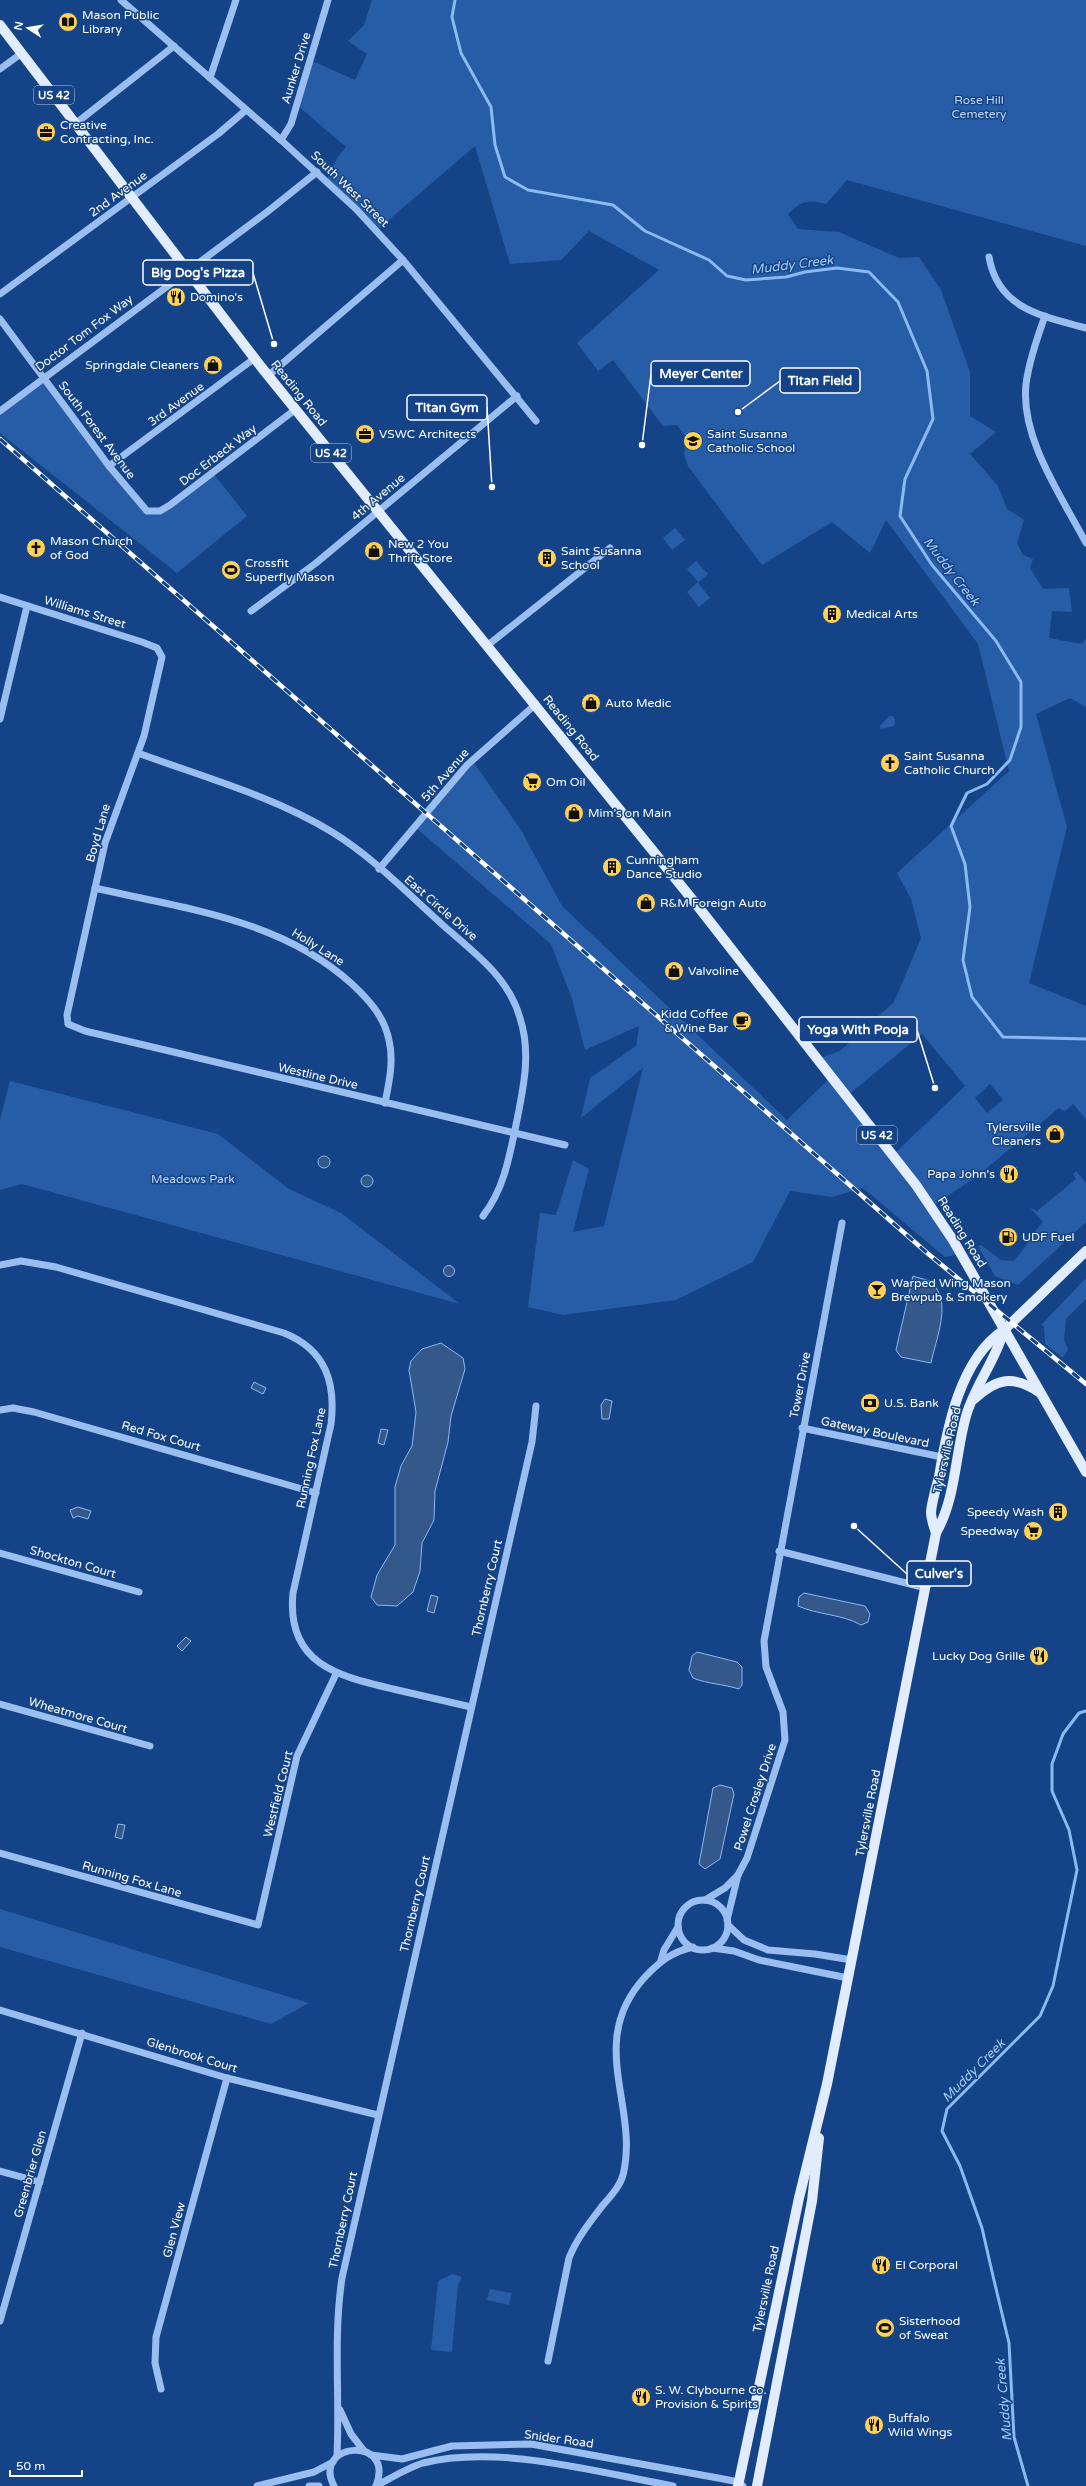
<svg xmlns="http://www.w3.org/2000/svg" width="1086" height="2486" viewBox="0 0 1086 2486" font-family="'Varela Round',sans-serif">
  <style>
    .green { fill: #265da6; fill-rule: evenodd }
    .water { fill: #34588a; stroke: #8bb9f2 }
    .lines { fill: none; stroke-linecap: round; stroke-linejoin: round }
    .stream { stroke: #8bb9f2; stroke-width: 3 }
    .minor { stroke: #99beef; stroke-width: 7 }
    .major { stroke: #e1ecff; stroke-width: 10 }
    .rail-casing { stroke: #fff; stroke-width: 4.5 }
    .rail { stroke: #144487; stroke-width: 3; stroke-dasharray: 9; stroke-linecap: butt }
    .labels { text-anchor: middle; stroke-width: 3; stroke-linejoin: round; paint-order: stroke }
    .shield { fill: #144487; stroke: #b8c7db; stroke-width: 1 }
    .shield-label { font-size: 11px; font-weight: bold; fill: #fff }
    .poi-label { font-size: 12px; fill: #fff; stroke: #144487; text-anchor: start }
    .street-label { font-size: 12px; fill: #fff; stroke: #144487 }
    .park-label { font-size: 12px; fill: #bfd9fb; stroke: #144487 }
    .water-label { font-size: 13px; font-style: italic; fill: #a5c8f6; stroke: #144487 }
    .leader { fill: none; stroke: #fff; stroke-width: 1.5 }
    .callout-dot { fill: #fff; stroke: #144487; stroke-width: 1.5 }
    .callout { fill: #144487; stroke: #fff; stroke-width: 1.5 }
    .callout-label { font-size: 13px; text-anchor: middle; font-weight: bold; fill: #fff }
  </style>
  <rect width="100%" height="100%" fill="#144487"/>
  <g class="green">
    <path d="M372,0h714v246l-239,-66 -21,24c-19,-5 -24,-3 -38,10l10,15 41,3 60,26 20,-1 22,33 29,82v44l26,16 -26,22 28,32 9,23 17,11 -7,23 6,12 10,4 -3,9 13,21 26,-1 3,24 -20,-1 -3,27 33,6 4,-5v68l-16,-9 -34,16 31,113 -38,156 57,23v113l-13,-15 -8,7 -6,-3 -83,69 -45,30 30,47 -16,3 -82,-69 -31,9 -42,-6 -37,71 -77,38 -113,15 -35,-8 12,-94 16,2 17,-55 16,9 -16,63 31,-6 39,-158 -62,50 9,-40 46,-32 3,-20 -54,24 -13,-51 -21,-55 -136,-117 57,-67 49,70 41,76 225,214 44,-43 -14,-18 23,-8 54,-49 27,-64 -10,-39 -14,-26 112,-102 -31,-127 -92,-124 -16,33 -38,-31 -70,43 -74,-99 -4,-12 2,-17 -9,-12 -14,1 -50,-66 -15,11 -21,-28 82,-73 -70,-39 -28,29 -51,4 -35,-118 -98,84 -51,-49 11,-23 9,-11 -49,-42 13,-45 45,20 12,-26 -19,-13 16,-16zM922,1034l43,52 -72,69 -46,-59zM990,1084l13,16 -16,13 -12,-15z"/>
    <path d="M43,378l99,129 12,5 58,-40 35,44 -70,57 -177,-140v-22z"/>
    <path d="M675,528l10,12 -13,10 -9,-12z"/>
    <path d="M696,561l12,13 -10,9 12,15 -11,9 -12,-15 11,-10 -11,-13z"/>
    <path d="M889,716h4l2,4 -1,6 -13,3 -1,-3z"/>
    <path d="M10,1081l208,53 71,55 52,24 119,91 -438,-120 -22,6v-70z"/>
    <path d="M1076,1171l10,12v39l-68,63 -23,-9 -17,-30 3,-1 20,15 12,1c13,-11 18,-27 30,-39l-13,-14 7,3 39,-32 -3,-5z"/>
    <path d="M1086,1278v21l-20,20 -2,21 4,9 -5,9 -18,-14 -1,-18 -3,-1z"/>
    <path d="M0,1909l309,94 -38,21 -271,-77z"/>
    <path d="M452,2274l10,3 -4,8 -6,67 -21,-2 7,-69z"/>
    <path d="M490,2289l22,4 -3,12 -22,-5z"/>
  </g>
  <g class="water">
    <circle cx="324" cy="1162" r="6"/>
    <circle cx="367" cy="1181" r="6"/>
    <circle cx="449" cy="1271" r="5.5"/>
    <path d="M913,1276c5,2 13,3 18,6 22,19 5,56 0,81l-30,-6 -5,-7z"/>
    <path d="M441,1343l22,15 2,11 -14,47 -3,26 -13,49 -1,29 -12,23 -2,28 -7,21 -16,14 -20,-1 -6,-8 6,-22 18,-30v-58l6,-21 11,-20 4,-34 -7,-42 2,-9 11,-12z"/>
    <path d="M254,1382l12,6 -3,6 -12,-6z"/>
    <path d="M605,1399l7,2 -3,18h-7l-1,-14z"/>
    <path d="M381,1429l7,1 -4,15 -6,-2z"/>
    <path d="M78,1507l13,4 -3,8 -10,-3 -5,2 -3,-8z"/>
    <path d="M804,1593l61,13 5,8 -2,8 -7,3c-19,-11 -43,-10 -63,-19l1,-9z"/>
    <path d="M431,1595l7,2 -4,16 -7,-2z"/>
    <path d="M186,1637l5,4 -9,10 -5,-5z"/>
    <path d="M697,1652l40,10 5,5v18l-3,4c-16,-5 -31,-5 -46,-11l-4,-8 3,-14z"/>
    <path d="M720,1785l12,3 2,6 -14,65 -15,10 -6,-5 14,-76z"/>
    <path d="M118,1824l7,1 -3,14 -7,-2z"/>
  </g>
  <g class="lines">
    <g class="stream">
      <path d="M455,0l-3,17 9,36 30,54 4,38 10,32 23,13 85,15 32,26 64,29 18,16 19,4 40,-3 19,-5 32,-4 32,4 29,30 29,69 6,48 -28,60 -5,37 32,49 64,76 25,41v45l-11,33 -23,24 -20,9 -16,33 14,38 5,43 -7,53 9,37 31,40 83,2"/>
      <path d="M1028,2486l-14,-49 -5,-94 -16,-67 -11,-48 -22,-62 -18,-35 5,-22 93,-93 13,-30 24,-116 -8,-40 -17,-39v-27l11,-30 16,-21 7,-2"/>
    </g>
    <g class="minor">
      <path d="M121,0l160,140 75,69 47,51 133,161"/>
      <path d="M0,69l22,-16"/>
      <path d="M210,78l26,-78"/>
      <path d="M75,124l99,-78"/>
      <path d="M281,140l10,-16 37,-124"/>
      <path d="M989,257c9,52 53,59 97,71"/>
      <path d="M0,294l218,-160 28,-24"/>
      <path d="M1045,316c-8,22 -16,45 -19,68 -6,54 36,113 60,159"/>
      <path d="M0,319l109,147 38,45h13l10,-6 126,-96"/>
      <path d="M269,375l134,-115"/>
      <path d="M0,411l267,-199 50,-40"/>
      <path d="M109,466l146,-108"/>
      <path d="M0,597l142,45 15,6 5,9 -18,79 -39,107 -38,172 1,9 17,7 480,114"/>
      <path d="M251,611l65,-48 201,-167"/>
      <path d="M488,645l122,-97"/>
      <path d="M0,719l27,-113"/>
      <path d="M138,753c65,24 135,43 194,79 41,25 77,63 113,95 30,26 64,51 75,91 11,34 4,67 -3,102 -7,33 -12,68 -34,96"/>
      <path d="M379,869l88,-104 69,-61"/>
      <path d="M95,888c90,21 186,31 257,96 17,16 32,32 37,56 5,21 0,43 -4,63"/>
      <path d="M0,1265l21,-4 35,6 228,66c42,17 52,50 47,91l-38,169c-7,71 45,83 100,96 26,6 52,12 78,18"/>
      <path d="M0,1410l13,-2 21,4 282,81"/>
      <path d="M802,1428l140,29"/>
      <path d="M779,1551l147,37"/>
      <path d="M0,1553l139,39"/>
      <path d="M0,1704l150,42"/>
      <path d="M0,1853l258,72 39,-169 39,-82"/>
      <path d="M705,1900l20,-12 13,-13"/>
      <circle cx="703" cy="1925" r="25"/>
      <path d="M727,1920l11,-45 9,-17 38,-118 -2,-28 -17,-45 -2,-26 78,-418"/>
      <path d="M728,1925l16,15 24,10 47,4 37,6"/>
      <path d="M712,1948l22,3 25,9 89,18"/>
      <path d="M661,1960l3,-10 14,-23"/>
      <path d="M0,2010l227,68 151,37"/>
      <path d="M0,2171l40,11"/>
      <path d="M0,2321l82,-288"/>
      <path d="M548,2361l21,-103c8,-20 21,-36 34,-53 8,-9 17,-19 20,-30 17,-68 -38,-133 22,-198 15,-16 27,-25 48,-30"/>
      <path d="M161,2389l-6,-26 1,-26 71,-259"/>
      <path d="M340,2410l11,24 13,17"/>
      <path d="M371,2455l31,4 50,-13 79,-2 187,34 21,4 4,4"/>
      <path d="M337,2456c3,-60 -4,-118 5,-178l190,-836 4,-36"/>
      <path d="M257,2486l57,-14 19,-10"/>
      <path d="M309,2486h10"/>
      <path d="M334,2486c-23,-44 62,-51 42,0"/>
      <path d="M376,2486c15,-8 31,-18 47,-23 74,-19 174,9 250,23"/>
    </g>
    <g class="major">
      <path d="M0,25l262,343 438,541 216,276 37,55 133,232"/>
      <path d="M974,1399c23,-21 39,-24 65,-7"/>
      <path d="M936,1533c-2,-6 -5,-14 -5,-21 1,-11 5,-24 8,-35 8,-49 21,-118 65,-147l82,-79"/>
      <path d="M738,2486l61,-288 28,-114 109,-551c20,-35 19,-78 30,-117 9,-31 30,-56 38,-86"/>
      <path d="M757,2486l55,-285 7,-63"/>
    </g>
    <g class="rail-casing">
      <path id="rail" d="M0,439l926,813 160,132"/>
    </g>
    <use href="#rail" class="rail"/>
  </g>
  <defs>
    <g id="library-disc" transform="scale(1)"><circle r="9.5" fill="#ffd257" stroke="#144487"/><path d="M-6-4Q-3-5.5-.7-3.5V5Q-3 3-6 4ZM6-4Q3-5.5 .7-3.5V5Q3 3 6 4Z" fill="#111"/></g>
    <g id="office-disc" transform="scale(1)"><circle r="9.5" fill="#ffd257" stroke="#144487"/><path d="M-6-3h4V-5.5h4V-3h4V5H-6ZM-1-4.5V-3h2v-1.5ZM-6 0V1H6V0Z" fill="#111"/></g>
    <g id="restaurant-disc" transform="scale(1)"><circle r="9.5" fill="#ffd257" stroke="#144487"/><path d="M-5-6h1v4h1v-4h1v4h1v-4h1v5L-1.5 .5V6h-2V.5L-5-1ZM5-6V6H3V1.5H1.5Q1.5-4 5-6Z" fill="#111"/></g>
    <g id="shop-disc" transform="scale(1)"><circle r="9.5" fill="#ffd257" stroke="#144487"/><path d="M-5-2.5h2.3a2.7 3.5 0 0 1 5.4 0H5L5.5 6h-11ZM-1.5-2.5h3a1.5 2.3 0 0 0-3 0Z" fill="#111"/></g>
    <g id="school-disc" transform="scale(1)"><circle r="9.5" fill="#ffd257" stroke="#144487"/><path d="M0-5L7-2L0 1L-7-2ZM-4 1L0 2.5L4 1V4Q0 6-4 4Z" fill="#111"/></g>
    <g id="church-disc" transform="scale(1)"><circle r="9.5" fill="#ffd257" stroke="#144487"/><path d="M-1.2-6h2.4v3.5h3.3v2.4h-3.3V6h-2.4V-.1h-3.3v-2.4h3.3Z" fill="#111"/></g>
    <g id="building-disc" transform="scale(1)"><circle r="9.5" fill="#ffd257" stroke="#144487"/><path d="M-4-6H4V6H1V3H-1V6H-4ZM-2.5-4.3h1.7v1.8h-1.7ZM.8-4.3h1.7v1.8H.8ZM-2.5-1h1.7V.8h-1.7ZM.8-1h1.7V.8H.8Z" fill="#111"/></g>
    <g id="stadium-disc" transform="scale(1)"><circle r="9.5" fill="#ffd257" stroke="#144487"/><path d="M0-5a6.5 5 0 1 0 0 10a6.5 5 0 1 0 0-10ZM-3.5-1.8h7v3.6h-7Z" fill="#111"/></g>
    <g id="supermarket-disc" transform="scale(1)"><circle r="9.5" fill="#ffd257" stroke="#144487"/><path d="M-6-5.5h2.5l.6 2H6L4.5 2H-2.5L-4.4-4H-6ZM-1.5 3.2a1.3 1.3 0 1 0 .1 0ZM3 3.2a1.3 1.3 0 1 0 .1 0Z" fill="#111"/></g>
    <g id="cafe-disc" transform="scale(1)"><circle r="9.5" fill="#ffd257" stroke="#144487"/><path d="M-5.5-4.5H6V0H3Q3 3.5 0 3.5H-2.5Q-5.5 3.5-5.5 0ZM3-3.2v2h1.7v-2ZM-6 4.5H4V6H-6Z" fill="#111"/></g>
    <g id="fuel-disc" transform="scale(1)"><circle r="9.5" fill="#ffd257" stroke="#144487"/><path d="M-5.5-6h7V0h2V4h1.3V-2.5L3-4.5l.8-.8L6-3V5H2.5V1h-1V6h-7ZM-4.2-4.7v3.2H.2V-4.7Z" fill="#111"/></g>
    <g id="bar-disc" transform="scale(1)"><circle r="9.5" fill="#ffd257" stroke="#144487"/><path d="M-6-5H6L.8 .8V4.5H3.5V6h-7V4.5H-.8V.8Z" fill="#111"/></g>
    <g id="bank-disc" transform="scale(1)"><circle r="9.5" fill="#ffd257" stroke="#144487"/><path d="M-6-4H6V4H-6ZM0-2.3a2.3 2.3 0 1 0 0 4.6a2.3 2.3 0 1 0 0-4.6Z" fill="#111"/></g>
  </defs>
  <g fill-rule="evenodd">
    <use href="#library-disc" x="68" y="22"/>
    <use href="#office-disc" x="46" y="132"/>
    <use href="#restaurant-disc" x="176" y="297"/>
    <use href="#shop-disc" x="213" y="365"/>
    <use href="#office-disc" x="365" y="434"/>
    <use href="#school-disc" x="693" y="441"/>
    <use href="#church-disc" x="36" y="548"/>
    <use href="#shop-disc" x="374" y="551"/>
    <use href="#building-disc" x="547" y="558"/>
    <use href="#stadium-disc" x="231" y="570"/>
    <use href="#building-disc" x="832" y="614"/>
    <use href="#shop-disc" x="591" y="703"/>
    <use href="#church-disc" x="890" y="763"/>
    <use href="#supermarket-disc" x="532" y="782"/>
    <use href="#shop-disc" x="574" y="813"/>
    <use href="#building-disc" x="612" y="867"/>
    <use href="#shop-disc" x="646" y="903"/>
    <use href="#shop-disc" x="674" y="971"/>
    <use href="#cafe-disc" x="742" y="1021"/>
    <use href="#shop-disc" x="1055" y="1134"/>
    <use href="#restaurant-disc" x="1009" y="1174"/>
    <use href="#fuel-disc" x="1008" y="1237"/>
    <use href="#bar-disc" x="877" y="1290"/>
    <use href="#bank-disc" x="870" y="1403"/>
    <use href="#building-disc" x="1058" y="1512"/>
    <use href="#supermarket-disc" x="1033" y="1531"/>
    <use href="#restaurant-disc" x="1039" y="1656"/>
    <use href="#restaurant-disc" x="881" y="2265"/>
    <use href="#stadium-disc" x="885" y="2328"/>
    <use href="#restaurant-disc" x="641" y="2397"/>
    <use href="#restaurant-disc" x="874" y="2425"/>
  </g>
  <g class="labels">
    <g class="shield">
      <rect x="34" y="86" width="40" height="18" rx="3"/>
      <rect x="311" y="444" width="40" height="18" rx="3"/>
      <rect x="857" y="1126" width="40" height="18" rx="3"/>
    </g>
    <g class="shield-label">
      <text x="54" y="99">US 42</text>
      <text x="331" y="457">US 42</text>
      <text x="877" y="1139">US 42</text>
    </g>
    <g class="poi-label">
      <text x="82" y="19">Mason Public<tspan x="82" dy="14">Library</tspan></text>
      <text x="60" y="129">Creative<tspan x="60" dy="14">Contracting, Inc.</tspan></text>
      <text x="190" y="301">Domino's</text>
      <text x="199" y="369" text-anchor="end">Springdale Cleaners</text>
      <text x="379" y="438">VSWC Architects</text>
      <text x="707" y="438">Saint Susanna<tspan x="707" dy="14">Catholic School</tspan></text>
      <text x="50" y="545">Mason Church<tspan x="50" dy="14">of God</tspan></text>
      <text x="388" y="548">New 2 You<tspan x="388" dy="14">Thrift Store</tspan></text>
      <text x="561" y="555">Saint Susanna<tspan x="561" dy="14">School</tspan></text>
      <text x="245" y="567">Crossfit<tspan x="245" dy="14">Superfly Mason</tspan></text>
      <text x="846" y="618">Medical Arts</text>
      <text x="605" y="707">Auto Medic</text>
      <text x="904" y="760">Saint Susanna<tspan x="904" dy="14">Catholic Church</tspan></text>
      <text x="546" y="786">Om Oil</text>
      <text x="588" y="817">Mim’s on Main</text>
      <text x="626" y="864">Cunningham<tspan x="626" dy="14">Dance Studio</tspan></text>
      <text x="660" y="907">R&amp;M Foreign Auto</text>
      <text x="688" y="975">Valvoline</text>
      <text x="728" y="1018" text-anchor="end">Kidd Coffee<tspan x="728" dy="14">&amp; Wine Bar</tspan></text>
      <text x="1041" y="1131" text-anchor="end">Tylersville<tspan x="1041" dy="14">Cleaners</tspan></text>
      <text x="995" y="1178" text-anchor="end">Papa John's</text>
      <text x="1022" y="1241">UDF Fuel</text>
      <text x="891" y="1287">Warped Wing Mason<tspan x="891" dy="14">Brewpub &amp; Smokery</tspan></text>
      <text x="884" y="1407">U.S. Bank</text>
      <text x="1044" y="1516" text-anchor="end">Speedy Wash</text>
      <text x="1019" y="1535" text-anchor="end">Speedway</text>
      <text x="1025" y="1660" text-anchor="end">Lucky Dog Grille</text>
      <text x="895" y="2269">El Corporal</text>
      <text x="899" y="2325">Sisterhood<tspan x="899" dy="14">of Sweat</tspan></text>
      <text x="655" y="2394">S. W. Clybourne Co.<tspan x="655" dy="14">Provision &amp; Spirits</tspan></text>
      <text x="888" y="2422">Buffalo<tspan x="888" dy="14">Wild Wings</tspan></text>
    </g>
    <g class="street-label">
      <text transform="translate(296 68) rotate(-73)" y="4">Aunker Drive</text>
      <text transform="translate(350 189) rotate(44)" y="4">South West Street</text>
      <text transform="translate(118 194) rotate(-36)" y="4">2nd Avenue</text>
      <text transform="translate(84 333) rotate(-37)" y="4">Doctor Tom Fox Way</text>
      <text transform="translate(299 393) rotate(51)" y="4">Reading Road</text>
      <text transform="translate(176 404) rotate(-36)" y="4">3rd Avenue</text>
      <text transform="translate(97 430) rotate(53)" y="4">South Forest Avenue</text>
      <text transform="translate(218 455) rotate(-37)" y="4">Doc Erbeck Way</text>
      <text transform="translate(378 497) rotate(-40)" y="4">4th Avenue</text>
      <text transform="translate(85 612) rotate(17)" y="4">Williams Street</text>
      <text transform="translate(571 728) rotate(51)" y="4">Reading Road</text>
      <text transform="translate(445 775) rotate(-49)" y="4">5th Avenue</text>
      <text transform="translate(98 833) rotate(-74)" y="4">Boyd Lane</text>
      <text transform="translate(441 908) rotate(41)" y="4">East Circle Drive</text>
      <text transform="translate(318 947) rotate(32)" y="4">Holly Lane</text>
      <text transform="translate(318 1076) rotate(13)" y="4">Westline Drive</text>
      <text transform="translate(962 1232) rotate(58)" y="4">Reading Road</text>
      <text transform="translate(800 1385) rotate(-79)" y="4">Tower Drive</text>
      <text transform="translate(875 1432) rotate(12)" y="4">Gateway Boulevard</text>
      <text transform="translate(161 1436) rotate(16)" y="4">Red Fox Court</text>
      <text transform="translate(947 1450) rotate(-77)" y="4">Tylersville Road</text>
      <text transform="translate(311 1458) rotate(-78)" y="4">Running Fox Lane</text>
      <text transform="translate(73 1562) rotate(16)" y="4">Shockton Court</text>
      <text transform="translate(487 1588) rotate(-77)" y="4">Thornberry Court</text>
      <text transform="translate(78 1715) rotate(16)" y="4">Wheatmore Court</text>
      <text transform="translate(278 1794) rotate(-76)" y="4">Westfield Court</text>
      <text transform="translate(755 1797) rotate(-72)" y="4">Powel Crosley Drive</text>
      <text transform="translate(868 1813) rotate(-79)" y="4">Tylersville Road</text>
      <text transform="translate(132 1879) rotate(16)" y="4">Running Fox Lane</text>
      <text transform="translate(415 1904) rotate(-77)" y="4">Thornberry Court</text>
      <text transform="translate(192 2055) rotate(17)" y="4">Glenbrook Court</text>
      <text transform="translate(30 2174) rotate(-74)" y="4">Greenbrier Glen</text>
      <text transform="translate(343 2220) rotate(-78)" y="4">Thornberry Court</text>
      <text transform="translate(174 2230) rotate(-75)" y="4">Glen View</text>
      <text transform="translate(766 2289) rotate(-78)" y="4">Tylersville Road</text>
      <text transform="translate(559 2439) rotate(8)" y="4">Snider Road</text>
    </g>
    <g class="park-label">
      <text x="979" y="104">Rose Hill<tspan x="979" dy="14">Cemetery</tspan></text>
      <text x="193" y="1183">Meadows Park</text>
    </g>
    <g class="water-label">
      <text transform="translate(792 264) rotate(-7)" y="5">Muddy Creek</text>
      <text transform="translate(952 571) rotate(52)" y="5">Muddy Creek</text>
      <text transform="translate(973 2070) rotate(-45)" y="5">Muddy Creek</text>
      <text transform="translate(1003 2400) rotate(-95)" y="5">Muddy Creek</text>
    </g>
  </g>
  <path class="leader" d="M274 344L253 273M642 445L651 374M738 412L780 381M492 487L487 407M935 1088L917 1030M854 1526L907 1574"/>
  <g class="callout-dot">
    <circle cx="274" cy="344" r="4"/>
    <circle cx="642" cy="445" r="4"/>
    <circle cx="738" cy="412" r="4"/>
    <circle cx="492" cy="487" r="4"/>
    <circle cx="935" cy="1088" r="4"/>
    <circle cx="854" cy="1526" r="4"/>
  </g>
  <g class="callout">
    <rect x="143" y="260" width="110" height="25" rx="4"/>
    <rect x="651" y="361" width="99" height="25" rx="4"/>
    <rect x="780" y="368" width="80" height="25" rx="4"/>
    <rect x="407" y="395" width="80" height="25" rx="4"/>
    <rect x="799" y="1017" width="118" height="25" rx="4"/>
    <rect x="907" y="1561" width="64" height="25" rx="4"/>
  </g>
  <g class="callout-label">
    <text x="198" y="277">Big Dog's Pizza</text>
    <text x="701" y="378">Meyer Center</text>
    <text x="820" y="385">Titan Field</text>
    <text x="447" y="412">Titan Gym</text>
    <text x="858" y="1034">Yoga With Pooja</text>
    <text x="939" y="1578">Culver's</text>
  </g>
  <g transform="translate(28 28) rotate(282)" stroke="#144487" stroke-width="3" paint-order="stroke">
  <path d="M0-3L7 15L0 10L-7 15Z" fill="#ffffff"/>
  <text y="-6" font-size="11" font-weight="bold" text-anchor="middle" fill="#ffffff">N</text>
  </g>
  <path d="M10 2470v6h72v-6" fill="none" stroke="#ffffff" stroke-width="2"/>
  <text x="16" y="2470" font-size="12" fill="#ffffff" stroke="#144487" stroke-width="3" paint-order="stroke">50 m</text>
</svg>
